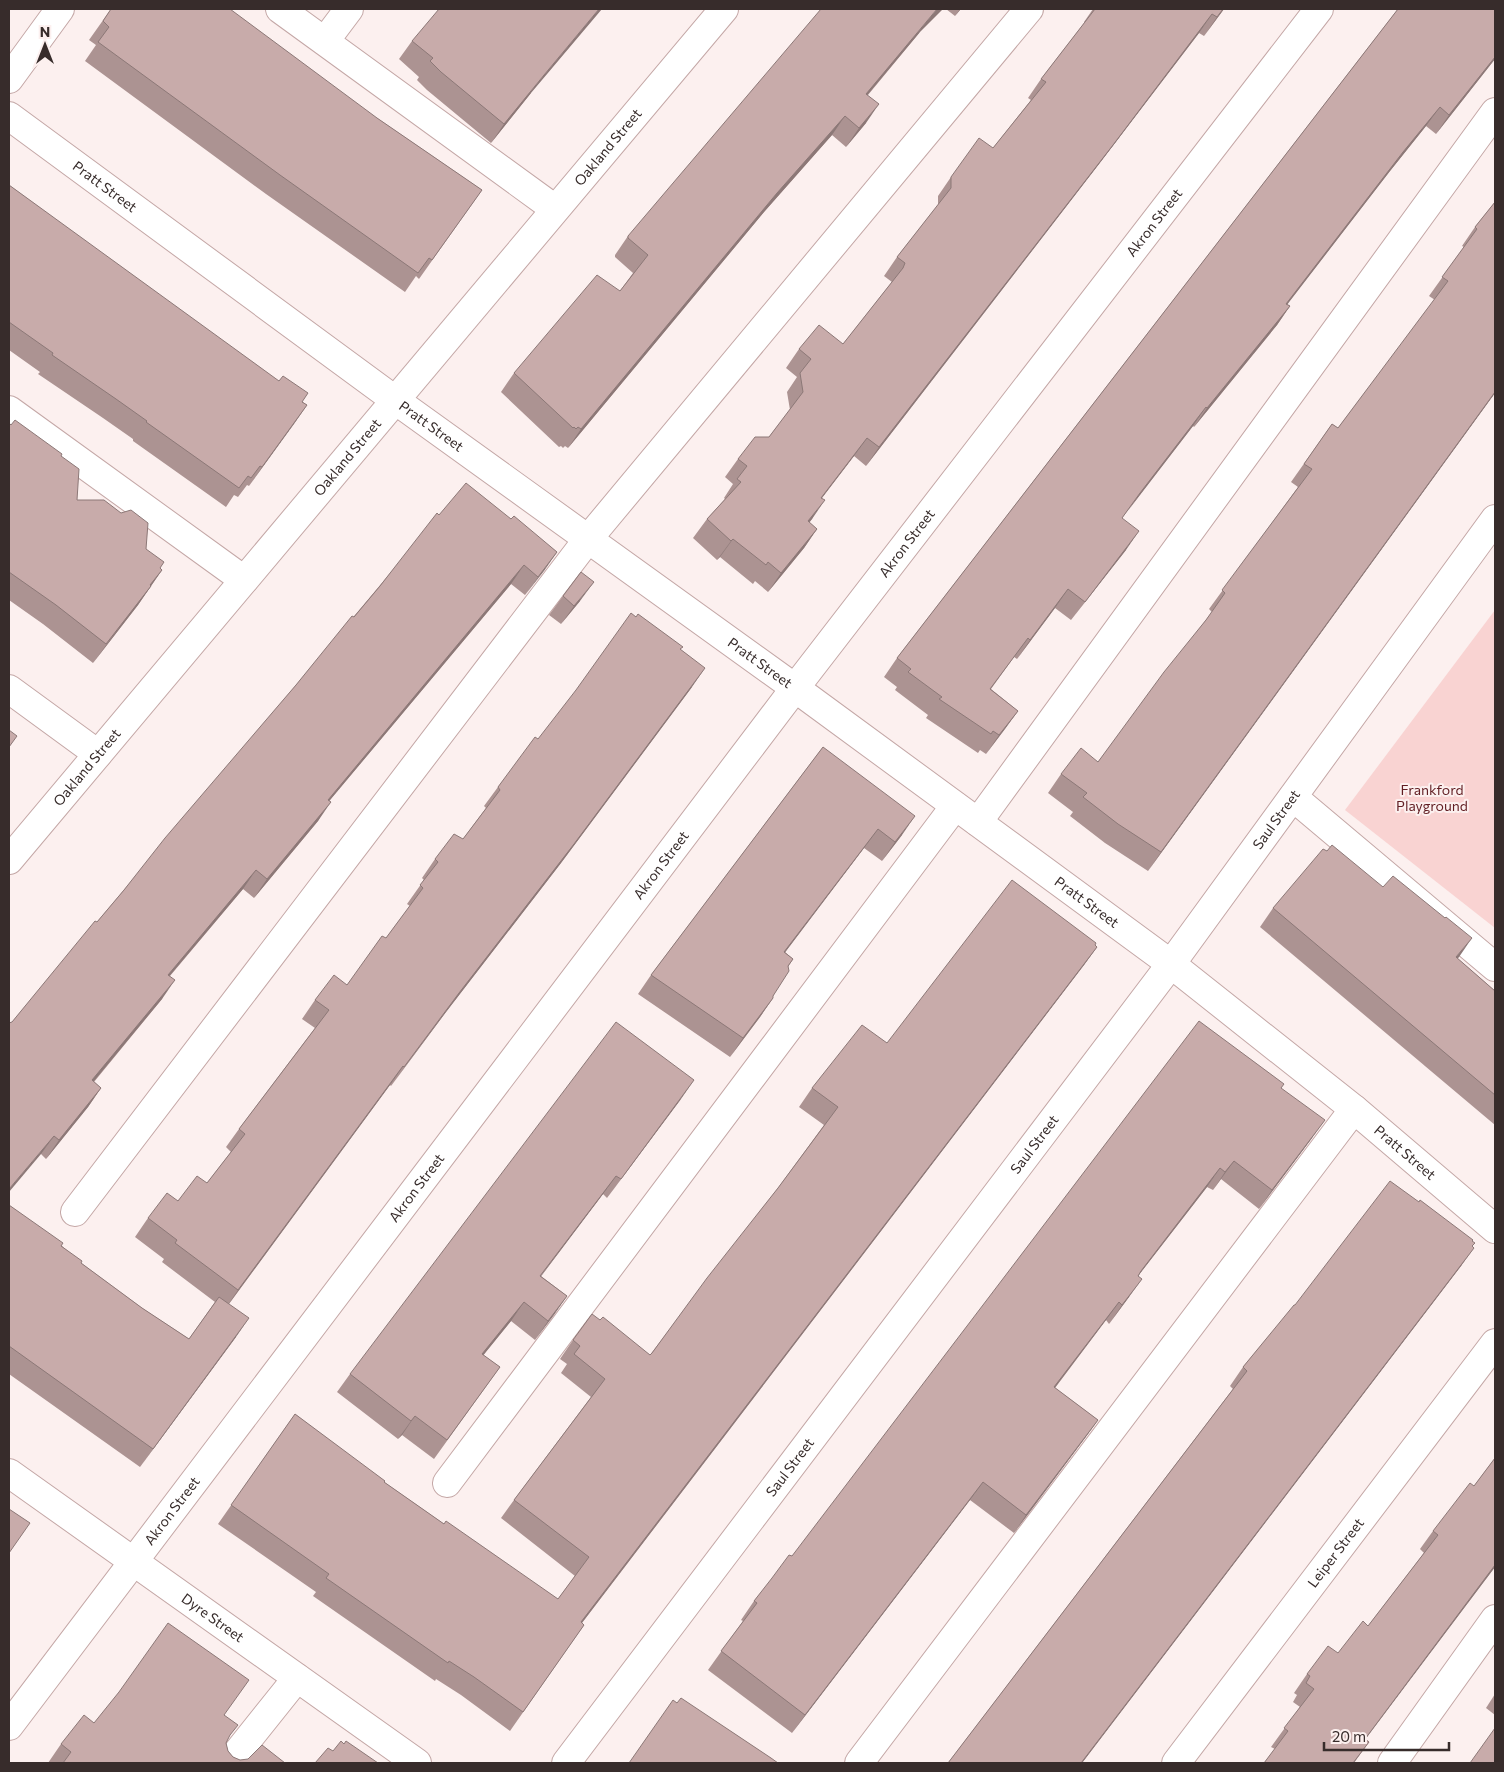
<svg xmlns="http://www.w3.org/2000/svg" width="1504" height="1772" viewBox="0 0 1504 1772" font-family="Commissioner,sans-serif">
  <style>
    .green { fill: #f9d3d2 }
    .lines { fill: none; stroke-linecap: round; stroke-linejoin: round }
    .minor-casing { stroke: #c4a7a6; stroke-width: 30 }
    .minor { stroke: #fff; stroke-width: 28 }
    .wall { fill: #ac9392 }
    .shaded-wall { fill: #8c7877 }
    .building { fill: #c8abaa; stroke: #8c7877 }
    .labels { text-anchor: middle; stroke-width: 4; stroke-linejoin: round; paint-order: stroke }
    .street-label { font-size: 14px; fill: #372c2b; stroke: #fcf0ef }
    .park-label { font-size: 14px; fill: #611d22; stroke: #fcf0ef }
  </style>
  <rect width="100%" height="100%" fill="#fcf0ef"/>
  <path class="green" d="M1495,610v318l-150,-118z"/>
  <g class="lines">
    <g class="minor-casing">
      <g id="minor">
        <path d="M280,9l275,200"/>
        <path d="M325,41l24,-32"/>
        <path d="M9,79l51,-70"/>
        <path id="s1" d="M9,116l386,284 400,288 376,276 183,145 141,120"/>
        <path d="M9,410l235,170"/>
        <path d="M9,689l89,65"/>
        <path d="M1293,797l202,170"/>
        <path d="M978,822l517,-710"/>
        <path id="s2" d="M9,860l715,-851"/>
        <path d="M75,1212l513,-673 441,-530"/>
        <path id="s3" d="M9,1473l408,290"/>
        <path d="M447,1483l508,-677"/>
        <path id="s4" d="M9,1726l786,-1038 524,-679"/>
        <path d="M229,1763l68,-85"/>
        <path id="s5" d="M566,1763l605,-799 324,-445"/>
        <path d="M859,1763l495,-654"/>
        <path id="s6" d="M1176,1763l319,-420"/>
        <path d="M1392,1763l103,-144"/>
      </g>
    </g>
    <use href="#minor" class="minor"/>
  </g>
  <g class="wall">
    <path d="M111,9l266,109 105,72 -63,89 -3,-3 -11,16 -139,-98 -181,-133 11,-16 -7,-5z"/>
    <path d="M946,9h20v1h-6l-5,6z"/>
    <path d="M1093,9h131l-20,27 -5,-3 -100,131 -233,302 -12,-10 -32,42 -10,21 -3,4 8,6 -13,19 -36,44 -13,-11 -2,3 -33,-27 -3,3 -24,-22 14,-19 18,-20 -1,-1 9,-14 -8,-7 13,-18 31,-22 21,-27 -3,-18 10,-15 -11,-9 13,-19 44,-5 49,-62 -8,-6 13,-19 41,-52v-9l13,-19 42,-29 38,-48 -3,-2 13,-19 44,-57h-1z"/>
    <path d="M1398,9l97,50 -59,75 -10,-8 -36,45 -103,133 3,2 -13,19 -83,102 -1,-1 -65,84 -6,8 4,32 -55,70 -16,-12 -38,51 -3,-2 -23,32 27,22 -32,43 -6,-4 -2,3 -52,-35 2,-3 -33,-25 2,-3 -13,-10 13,-19z"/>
    <path d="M920,32l-52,63 -2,28 -20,24 -14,-12 -68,77 -196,236 -3,-2 -2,2 -2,-2 -2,1 -58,-55 13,-19 106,-82 13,-18 -18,-16v-2l13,-19z"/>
    <path d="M412,41l119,52 -40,50 -64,-53 -10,-10 2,-3 -20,-18z"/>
    <path d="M9,185l298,220 -58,81 -2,-1 -9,12 -4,-2 -8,12 -93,-66v-2l-30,-21 -65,-44 2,-2 -31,-22z"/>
    <path d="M1495,202v191l-347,478 -43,-28 -35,-27 3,-4 -25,-19 13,-19 37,-12 108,-142 6,-8 -3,-3 89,-122 -7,-5 41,-58 6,4 97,-128 -6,-4 35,-49 -2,-1 13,-19z"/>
    <path d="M9,423l52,33 16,44 69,49 14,19 2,2 -24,35 -45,58 -50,-39 -34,-24z"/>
    <path d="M439,515l72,4 46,33 -32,43 -14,-11 -182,217 -11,20 -64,77 -11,-9 -73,87 -8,23 -68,83 7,6 -13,19 -42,52 -5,-5 -29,-132 85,-100z"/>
    <path d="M563,596l17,5 -19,23 -12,-9z"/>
    <path d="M681,650l11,37 -131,176 -115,149 -55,74 -1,-1 -161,219 7,33 -96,130 -131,-93v-169l53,41 19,17 61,45 47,31 26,-37 -53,-40 2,-3 -29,-22 13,-19 59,-35 24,-31 -5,-5 13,-18 76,-101 -13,-9 13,-19 32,-15 39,-47 24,-32 -3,-2 17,-24 -2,-2 13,-19 28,-20 23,-31 -2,-2 14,-19 40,-48z"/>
    <path d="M823,747l79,88 -20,26 -18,-13 -79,104 8,7 -5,8 -15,29v2l-13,19 -30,40 -92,-63 13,-19z"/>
    <path d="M1327,851l131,108 37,32v134l-235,-198 13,-19z"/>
    <path d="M1095,945l2,2 -13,18 -502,658 2,2 -74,106 -49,-36 -25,-16 -1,2 -122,-85 3,-4 -98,-68 77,-110 89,68 60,42 114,75 17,-23 -74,-58 13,-18 77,-103 -30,-24 6,-9 -7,-5 13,-19 77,15 128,-167 46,-63 -25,-18 13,-19 75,-45z"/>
    <path d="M1281,1088l31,50 -53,71 -38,-30 -8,11 -6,-3 -69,89 -9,21 -20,27 -3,-4 -51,68 43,32 -13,18 -71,95 -44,-33 -178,233 -84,-63 35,-49 -2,-1 13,-19 38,-45z"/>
    <path d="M681,1099l-74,99 -4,-4 -62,82 26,20 -32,44 -24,-19 -28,34 17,12 -66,92 -32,-24 -4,4 -61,-47 13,-18z"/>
    <path d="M1472,1241l1,5 -12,20 -379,497h-134l285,-374 -3,-3 13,-19 52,-62z"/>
    <path d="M1495,1458v109l-130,172 4,3 -15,21h-90l11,-14 -4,-2 29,-40 -7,-5 4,-7 -3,-2 13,-19 31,-21 30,-27 56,-73 -4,-4 13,-18 41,-45z"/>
    <path d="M1495,1694v21l-9,-7z"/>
    <path d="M225,1715l3,23 -2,5 2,8 5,6 7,3 45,3h-237l13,-19 33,-21z"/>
  </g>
  <g class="shaded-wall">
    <path d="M599,9h3l-71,84 -40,50 13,-19 40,-49z"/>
    <path d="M937,9h6l-23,23 -67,80 13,-18z"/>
    <path d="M1223,9h1l-20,27 13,-19z"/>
    <path d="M960,10l-5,6 5,-7h6v1z"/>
    <path d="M1212,14l-13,19 -100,131 -233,302 13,-19z"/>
    <path d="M1495,57v2l-59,75 13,-19z"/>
    <path d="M879,104l-13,19 -20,24 13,-19z"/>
    <path d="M1440,107l-14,19 -36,45 -117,152 13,-19 117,-152z"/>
    <path d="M845,116l-13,19 -68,77 -196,236 13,-19 196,-236z"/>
    <path d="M1290,306l-13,19 -83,102 13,-19z"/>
    <path d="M1495,392v1l-347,478 13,-19z"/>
    <path d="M307,405l-13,19 -45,62 13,-19z"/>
    <path d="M1206,407l-13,19 -66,86 13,-19z"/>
    <path d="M867,438l-13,18 -46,60 13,-18z"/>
    <path d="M825,500l-13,19 -18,21 14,-19z"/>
    <path d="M817,529l-13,19 -36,44 13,-19z"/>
    <path d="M1139,531l-13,19 -55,70 14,-18z"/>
    <path d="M733,539l-13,18 -3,3 14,-19z"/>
    <path d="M557,552l-13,19 -19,24 13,-18z"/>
    <path d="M524,565l-13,19 -196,234 13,-18z"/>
    <path d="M162,570l-24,35 -45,58 57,-78z"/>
    <path d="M594,582l-14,19 -19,23 13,-18z"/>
    <path d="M1068,589l-13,19 -38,51 13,-19z"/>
    <path d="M705,668l-13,19 -131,176 -115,149 -55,74 68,-93z"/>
    <path d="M1018,711l-13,18 -19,25 13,-19z"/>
    <path d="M331,802l-13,19 -64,77 13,-19z"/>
    <path d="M915,816l-13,19 -20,26 13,-19z"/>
    <path d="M878,829l-14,19 -93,123 13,-19z"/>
    <path d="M256,870l-13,19 -88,104 13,-18z"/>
    <path d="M1472,938l-13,19 -16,19 13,-19z"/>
    <path d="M1097,947l-13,18 -516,676 13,-19z"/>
    <path d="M175,980l-13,19 -83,100 13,-19z"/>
    <path d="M773,998l-13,19 -30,40 13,-19z"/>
    <path d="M403,1066l-13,19 -165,224 13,-19z"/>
    <path d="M694,1080l-13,19 -74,99 14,-19z"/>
    <path d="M101,1088l-13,19 -42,52 13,-19z"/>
    <path d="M1325,1120l-13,18 -53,71 13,-19z"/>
    <path d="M54,1136l-13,18 -32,38v-3z"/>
    <path d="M1234,1161l-13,18 -8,11 12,-18z"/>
    <path d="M1220,1168l-13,19 -79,102 13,-18z"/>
    <path d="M616,1176l-13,18 -76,101 51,-70z"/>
    <path d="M1474,1248l-13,18 -379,497h-1z"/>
    <path d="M1142,1279l-13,18 -20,27 13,-19z"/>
    <path d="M567,1296l-13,19 -19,25 13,-19z"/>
    <path d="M524,1302l-13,19 -42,52 13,-19z"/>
    <path d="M1119,1302l-13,18 -65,86 13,-19z"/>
    <path d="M249,1318l-13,19 -96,130 13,-18z"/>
    <path d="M415,1416l-13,19 -4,4 13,-18z"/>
    <path d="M1098,1420l-13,18 -71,95 12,-18z"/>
    <path d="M983,1482l-13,18 -178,233 13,-18z"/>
    <path d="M1495,1565v2l-143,190 13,-18z"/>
  </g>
  <g class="building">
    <path d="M111,9h119l147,109 105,72 -50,70 -3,-2 -11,15 -138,-98 -182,-133 11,-15 -6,-6z"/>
    <path d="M439,9h160l-55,66 -40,49 -63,-52 -11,-11 3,-3 -21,-17z"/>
    <path d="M821,9h116l-71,85 13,10 -20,24 -14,-12 -68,77 -196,236 -3,-2 -2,2 -2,-2 -1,1 -59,-55 83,-98 23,16 28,-36 -20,-17v-2z"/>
    <path d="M1095,9h128l-6,8 -5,-3 -99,131 -234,302 -12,-9 -46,60 4,2 -17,21 9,8 -36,44 -13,-11 -2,3 -33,-26 -2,2 -24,-22 34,-37 -4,-3 10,-13 -9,-7 17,-22h14l34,-45 -3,-19 11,-14 -12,-10 20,-24 24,19 60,-76 2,-5 -8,-6 54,-69v-11l28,-39 14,10 53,-66 -5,-3z"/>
    <path d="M1398,9h97v48l-46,58 -9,-8 -37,45 -117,152 4,2 -83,102 -1,-1 -66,86 -18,25 17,13 -54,71 -17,-13 -38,51 -2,-2 -38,51 28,22 -19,24 -6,-4 -2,3 -52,-35 3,-2 -34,-25 3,-3 -14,-11z"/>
    <path d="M9,185l270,196 4,-5 25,17 -6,9 5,3 -45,62 -2,-1 -9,12 -3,-2 -9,12 -93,-66 1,-1 -31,-22 -64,-44 1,-2 -44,-31z"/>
    <path d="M1495,202v190l-334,460 -43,-28 -35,-27 4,-4 -26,-19 20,-26 17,14 66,-90 42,-52 19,-27 -3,-3 90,-121 -8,-5 28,-40 6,4 110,-147 -6,-4 35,-48 -2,-2z"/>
    <path d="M15,420l47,34 -1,2 18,13 -2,31h27l17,13 10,-3 17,13 -2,26 18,13 -4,6 2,2 -12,15 1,1 -45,58 -50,-39 -47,-33v-149l2,2z"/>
    <path d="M466,483l45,36 3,-3 43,36 -19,25 -14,-12 -196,235 3,2 -64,77 -11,-9 -88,105 7,5 -83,100 9,8 -42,52 -5,-4 -45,53v-166l3,-1 83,-101 2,1 27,-32 41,-52 131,-153 56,-69 2,1 26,-31 57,-73 2,2z"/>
    <path d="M581,572l13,10 -20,24 -11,-10z"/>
    <path d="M631,613l5,4 2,-3 45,33 -3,2 25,19 -131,176 -115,149 -55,74 -1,-1 -165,224 -63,-47 2,-3 -29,-22 19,-25 11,8 19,-25 10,7 38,-49 -6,-5 90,-119 -14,-10 19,-25 13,10 35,-49 4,2 37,-50 -3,-3 18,-23 -3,-3 19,-25 9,5 37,-49 -2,-3 37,-50 3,2 38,-49z"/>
    <path d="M9,730l8,6 -8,11z"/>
    <path d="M823,747l92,69 -20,26 -17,-13 -94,123 9,7 -5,7 1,5 -16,25v2l-30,40 -92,-63z"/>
    <path d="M1332,845l51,42 10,-11 52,42 1,-1 26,21 -16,19 39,34v104l-222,-187 50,-59 4,2z"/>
    <path d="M1012,880l84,63 -1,2 2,2 -516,675 3,3 -61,87 -49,-35 -25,-16 -1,2 -122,-85 3,-4 -98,-69 64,-91 90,67 -1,1 60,42 2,-3 112,78 31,-42 -75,-57 91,-121 -31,-25 6,-8 -7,-6 19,-26 8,6 3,-3 47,38 2,-2 55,-75 71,-90 60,-81 -26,-19 50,-63 25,18z"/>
    <path d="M1199,1021l85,63 -3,4 44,32 -53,70 -38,-29 -9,11 -5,-4 -79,103 -3,5 4,3 -20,26 -3,-3 -65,85 44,33 -72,95 -43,-33 -178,233 -84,-64 36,-48 -3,-2 18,-23 17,-23 3,1 67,-88z"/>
    <path d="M616,1022l78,58 -73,99 -5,-3 -76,100 27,20 -19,25 -24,-19 -42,52 18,13 -53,73 -32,-24 -4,5 -61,-47z"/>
    <path d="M1390,1181l29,21 1,-2 53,40 -1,1 3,2 -3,3 2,2 -393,515h-133l299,-392 -4,-4 51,-62h1z"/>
    <path d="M9,1205l54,38 -2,3 21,15 -1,2 61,45 47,31 30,-42 30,21 -96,131 -144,-103z"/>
    <path d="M1495,1458v107l-130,174 4,3 -16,21h-89l24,-32 -4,-3 30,-39 -8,-6 4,-7 -3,-2 21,-28 10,7 25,-32 5,5 70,-91 -5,-4 37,-48 4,3z"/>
    <path d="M9,1509l21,14 -21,30z"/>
    <path d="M168,1623l81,57 -25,35 14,10 -8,10 -4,8 2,8 5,6 7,3 8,-1 14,-14 23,18h-222l8,-11 -10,-8 23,-29 10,8 25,-31z"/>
    <path d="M681,1698l90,60 7,5h-149l44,-63 4,3z"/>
    <path d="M1495,1728v35h-25z"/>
    <path d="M341,1741l3,3 2,-3 32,22h-63l13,-15 5,3z"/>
  </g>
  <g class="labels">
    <g class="street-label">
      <text dy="5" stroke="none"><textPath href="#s2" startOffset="931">Oakland Street</textPath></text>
      <text dy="5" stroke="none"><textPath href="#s1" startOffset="119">Pratt Street</textPath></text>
      <text dy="5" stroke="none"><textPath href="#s4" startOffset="1890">Akron Street</textPath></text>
      <text dy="5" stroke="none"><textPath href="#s1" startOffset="524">Pratt Street</textPath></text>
      <text dy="5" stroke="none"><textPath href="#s2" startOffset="526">Oakland Street</textPath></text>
      <text dy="5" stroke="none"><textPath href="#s4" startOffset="1485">Akron Street</textPath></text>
      <text dy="5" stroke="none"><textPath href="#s1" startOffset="929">Pratt Street</textPath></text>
      <text dy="5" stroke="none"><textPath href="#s2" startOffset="121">Oakland Street</textPath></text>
      <text dy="5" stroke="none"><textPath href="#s5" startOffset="1181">Saul Street</textPath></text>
      <text dy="5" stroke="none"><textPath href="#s4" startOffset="1080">Akron Street</textPath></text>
      <text dy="5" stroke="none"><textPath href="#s1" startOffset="1334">Pratt Street</textPath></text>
      <text dy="5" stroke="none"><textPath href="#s5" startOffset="776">Saul Street</textPath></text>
      <text dy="5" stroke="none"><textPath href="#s1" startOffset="1739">Pratt Street</textPath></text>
      <text dy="5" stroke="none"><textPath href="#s4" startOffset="675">Akron Street</textPath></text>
      <text dy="5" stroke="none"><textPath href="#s5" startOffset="371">Saul Street</textPath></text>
      <text dy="5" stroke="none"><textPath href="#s4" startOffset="270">Akron Street</textPath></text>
      <text dy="5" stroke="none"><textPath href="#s6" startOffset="264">Leiper Street</textPath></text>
      <text dy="5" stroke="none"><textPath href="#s3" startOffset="250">Dyre Street</textPath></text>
    </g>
    <g class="park-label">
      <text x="1432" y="795">Frankford<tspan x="1432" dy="16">Playground</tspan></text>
    </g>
  </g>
  <rect width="1504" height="1772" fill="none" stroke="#372c2b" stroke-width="20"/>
  <g transform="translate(45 45)" stroke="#fcf0ef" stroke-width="4" paint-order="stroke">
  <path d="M0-4L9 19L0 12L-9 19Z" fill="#372c2b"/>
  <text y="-8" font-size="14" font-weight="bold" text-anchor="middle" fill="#372c2b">N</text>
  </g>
  <path d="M1324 1742v8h125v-8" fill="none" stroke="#372c2b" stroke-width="2.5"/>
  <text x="1332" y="1742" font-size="15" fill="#372c2b" stroke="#fcf0ef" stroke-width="4" paint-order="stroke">20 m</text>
</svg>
